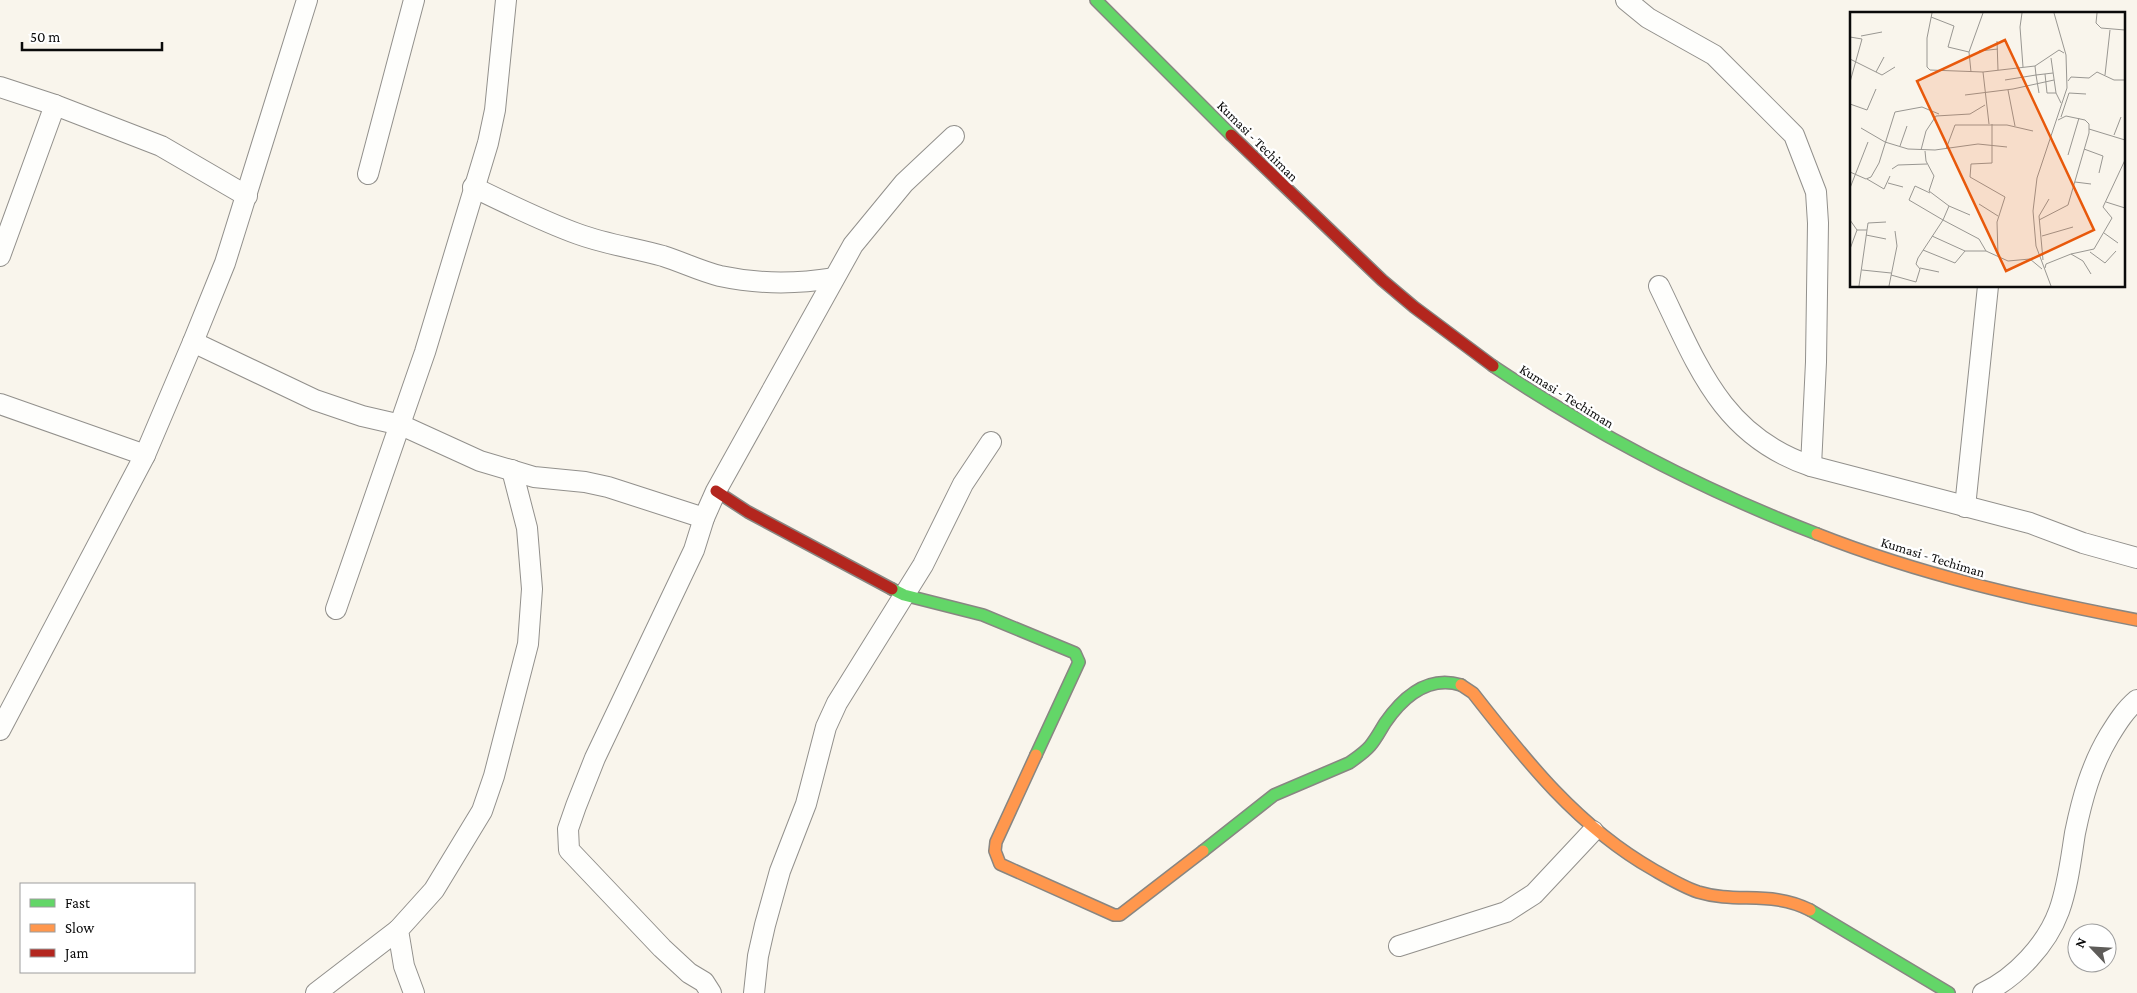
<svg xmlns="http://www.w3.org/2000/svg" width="2137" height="993" viewBox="0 0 2137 993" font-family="'Crimson Pro',serif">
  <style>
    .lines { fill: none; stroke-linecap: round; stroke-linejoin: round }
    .street-casing { stroke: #92908c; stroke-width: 22 }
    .fast-casing { stroke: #888682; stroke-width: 14 }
    .slow-casing { stroke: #888682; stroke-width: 14 }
    .jam-casing { stroke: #888682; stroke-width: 14 }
    .street { stroke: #fefefc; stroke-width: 20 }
    .fast { stroke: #63d668; stroke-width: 11 }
    .slow { stroke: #ff974d; stroke-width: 11 }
    .jam { stroke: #b3261e; stroke-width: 11 }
    .labels { text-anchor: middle; stroke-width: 5; stroke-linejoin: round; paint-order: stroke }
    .street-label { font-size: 14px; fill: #0a0a0a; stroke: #fff }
    .inset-road { fill: none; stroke: #999792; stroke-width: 1 }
    .view { fill: #e8590c; fill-opacity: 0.15; stroke: #e8590c; stroke-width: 2.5 }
    .inset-edge { fill: none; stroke: #0a0a0a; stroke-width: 2.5 }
  </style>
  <rect width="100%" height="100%" fill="#f9f5ec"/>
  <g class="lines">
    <g class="street-casing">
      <g id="street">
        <path d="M1626,0l22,18 66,37 80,80 22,57 2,31 -2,139 -5,104"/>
        <path d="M0,87l55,18 106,41 86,50"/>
        <path d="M368,174l46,-174"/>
        <path d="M473,187c35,17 69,34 105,47 27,10 56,14 85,22 19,6 37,15 57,20 37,8 77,8 114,2"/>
        <path d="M0,256l55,-151"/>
        <path d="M1659,286c38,78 62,150 152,180l219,57 53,20 54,15"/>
        <path d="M193,342l122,58 47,16 39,9 79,36 54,16 51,5 23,5 96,31"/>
        <path d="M0,404l145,51"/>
        <path d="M1965,507l23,-221"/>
        <path d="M336,609l89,-257 63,-209 7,-33 11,-110"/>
        <path d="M0,730l145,-275 48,-113 32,-79 82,-263"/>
        <path d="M1399,946l107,-34 28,-18 59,-63"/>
        <path d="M316,993l82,-63"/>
        <path d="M414,993l-10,-27 -6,-36 36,-40 48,-79 12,-35 34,-132 4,-55 -5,-61 -15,-58"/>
        <path d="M711,993l-7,-11 -15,-9 -27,-25 -93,-98 -1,-21 8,-23 19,-48 99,-208 10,-32 12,-27 137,-246 51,-62 50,-47"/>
        <path d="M754,993l4,-37 7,-31 15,-54 26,-67 20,-77 11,-24 86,-138 40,-81 28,-42"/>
        <path d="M1983,993c33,-15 64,-49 76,-82 9,-25 12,-53 16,-78 7,-34 16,-67 34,-97 8,-13 16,-26 28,-36"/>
      </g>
    </g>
    <g class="fast-casing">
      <g id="fast">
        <path d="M1096,0l135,135"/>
        <path d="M1493,366c102,68 210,124 324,168"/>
        <path d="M892,589l12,6 79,20 92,38 4,9 -43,93"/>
        <path d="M1203,851l71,-56 75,-32c7,-5 15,-10 21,-17 6,-7 10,-15 15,-23 18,-26 43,-48 76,-38"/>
        <path d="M1810,910l139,83"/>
      </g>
    </g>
    <g class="slow-casing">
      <g id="slow">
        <path d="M1817,534c104,41 211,65 320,86"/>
        <path d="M1461,685l12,8c53,68 105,134 181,177 14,8 29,17 44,22 39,12 73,-2 112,18"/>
        <path d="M1036,755l-40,87 -1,9 5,13 114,51h6l83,-64"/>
      </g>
    </g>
    <g class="jam-casing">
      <g id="jam">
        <path d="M1231,135l151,145 32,27 79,59"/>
        <path d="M716,491l32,21 144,77"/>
      </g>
    </g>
    <use href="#street" class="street"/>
    <use href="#fast" class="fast"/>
    <use href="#slow" class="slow"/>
    <use href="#jam" class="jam"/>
  </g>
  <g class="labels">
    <g class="street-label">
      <text transform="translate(1258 141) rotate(45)" y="5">Kumasi - Techiman</text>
      <text transform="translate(1567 396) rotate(32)" y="5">Kumasi - Techiman</text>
      <text transform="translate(1933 557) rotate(17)" y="5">Kumasi - Techiman</text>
    </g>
  </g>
  <g transform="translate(1850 12)">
    <rect width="275" height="275" fill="#f9f5ec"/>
    <path class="inset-road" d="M82,1l-5,25v29l3,3 53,2 52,-6 24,-16 5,3M172,1l-2,14 3,40M247,1l-1,10 5,5 24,2M81,5l23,9 -6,21 21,5M11,24l21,-4M0,25l12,2 -12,43M147,29l1,29M129,39l19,-2M201,46l5,35 5,10M0,47l32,16 13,-8M185,54l1,9 17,-2M26,60l8,-15M121,60l-2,-20 14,-39M133,60l6,52M195,62l2,19h9M255,63l5,-45M155,68l31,-5 3,18M218,69l3,-4 18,1 8,-6 17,8h11M158,78l7,36M115,83l48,-6 41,-9M0,92l17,6 9,-21M211,105l8,-24 17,1M142,112v39l-21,1 -1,13 35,20 -8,25 1,33M11,116l24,14 23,7 27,1 43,-6 29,3M239,117l36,11M264,123l7,-18M50,134l7,-20M96,137l9,-24h52l26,6M234,137l19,7 -4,17M71,138l5,-19 10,-15 34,-2 15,-9M75,139l1,10 8,15 -5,15 20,15 -6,14 -34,-20 6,-14 15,7M218,143l11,-37M42,157l6,-4 29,-1M0,160l16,7 5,-2 8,-14 16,-51 27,-5 17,7M17,167l17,10 6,-13M225,170l16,2M38,171l15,4M0,176l18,-46M256,190l19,6M129,192l19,12M99,194l21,9M0,208l7,10h10M189,208l29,-15 21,-72v-9l-4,-4 -19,-4 -8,4M254,221l14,10M16,223l20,4M82,224l33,15h21M192,224l31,-9M0,237l7,-19M73,238l32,13 10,-12M240,240l15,11 11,-12M221,242l12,7 8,13M193,248l-4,-44 10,-17M70,256l19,4M195,256l1,-4 25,-10 23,-5 18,-31 -9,-11 22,-47M12,258l29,3M41,263l25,7 4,-13 -4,-5 2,-6 25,-38 36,19 7,12 22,10 22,-2 12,10M9,274l9,-63 18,-1M39,274l8,-40 -2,-15M201,274l-15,-40 -3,-35 4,-33 30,-90 -1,-33 -12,-42"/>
    <path class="view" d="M155,28l89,190 -88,41 -89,-190z"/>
    <rect width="275" height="275" class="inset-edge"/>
  </g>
  <rect x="20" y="883" width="175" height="90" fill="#ffffff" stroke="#9d9d9d"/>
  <rect x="30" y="899" width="25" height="8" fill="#63d668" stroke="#9d9d9d"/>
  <text x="65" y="908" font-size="15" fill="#0a0a0a">Fast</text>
  <rect x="30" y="924" width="25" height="8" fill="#ff974d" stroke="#9d9d9d"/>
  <text x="65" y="933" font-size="15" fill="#0a0a0a">Slow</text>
  <rect x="30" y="949" width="25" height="8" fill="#b3261e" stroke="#9d9d9d"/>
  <text x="65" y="958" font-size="15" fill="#0a0a0a">Jam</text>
  <g transform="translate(2092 948) rotate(295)"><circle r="24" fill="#ffffff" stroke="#9d9d9d"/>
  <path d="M0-4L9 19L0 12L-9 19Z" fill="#5e5c59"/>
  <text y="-8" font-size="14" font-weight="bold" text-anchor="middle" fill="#0a0a0a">N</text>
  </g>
  <path d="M22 42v8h140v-8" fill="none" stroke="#0a0a0a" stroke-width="2.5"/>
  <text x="30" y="42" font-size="15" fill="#0a0a0a" stroke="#ffffff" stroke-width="4" paint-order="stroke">50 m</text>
</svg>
